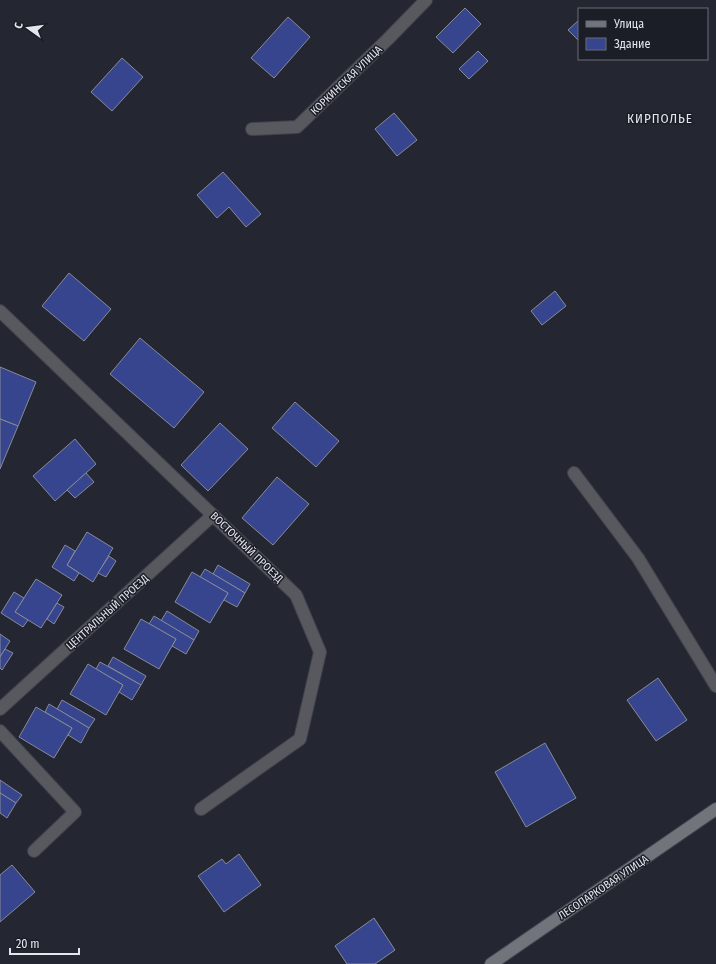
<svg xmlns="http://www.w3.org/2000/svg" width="716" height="964" viewBox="0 0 716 964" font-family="'Fira Sans Condensed',sans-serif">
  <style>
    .building { fill: #36458d; stroke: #878b97 }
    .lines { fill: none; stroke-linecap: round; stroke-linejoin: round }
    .street-casing { stroke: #3f424b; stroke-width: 14 }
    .secondary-casing { stroke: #3f424b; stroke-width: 14 }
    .street { stroke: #57595e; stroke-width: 12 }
    .secondary { stroke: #72747c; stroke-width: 12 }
    .labels { text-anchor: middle; stroke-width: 3; stroke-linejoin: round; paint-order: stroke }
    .street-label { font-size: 11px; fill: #e4e6ed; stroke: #1b1d27 }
    .quarter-label { font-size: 13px; letter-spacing: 1px; fill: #e4e6ed; stroke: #1b1d27 }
  </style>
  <rect width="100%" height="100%" fill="#242731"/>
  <g class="building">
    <path d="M465,8l16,16 -28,29 -17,-16z"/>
    <path d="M288,17l22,20 -36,41 -23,-20z"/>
    <path d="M579,20v21l-11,-11z"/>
    <path d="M478,51l10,10 -19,18 -10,-10z"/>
    <path d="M122,58l21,19 -31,34 -21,-19z"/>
    <path d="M394,113l23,27 -20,16 -22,-27z"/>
    <path d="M223,172l38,42 -15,13 -17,-20 -12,11 -20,-23z"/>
    <path d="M69,273l42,36 -27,32 -42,-35z"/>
    <path d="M555,291l11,15 -24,19 -11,-14z"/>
    <path d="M140,338l64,54 -30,36 -64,-54z"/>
    <path d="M0,367l36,15 -18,44 -18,-7z"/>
    <path d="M295,402l44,39 -23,26 -44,-39z"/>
    <path d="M0,419l18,7 -18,43z"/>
    <path d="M220,423l28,26 -40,42 -27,-26z"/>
    <path d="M75,439l21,25 -41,37 -22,-25z"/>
    <path d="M86,473l8,9 -19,16 -8,-8z"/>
    <path d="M277,477l32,27 -36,41 -31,-27z"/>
    <path d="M87,532l26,16 -20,34 -26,-17z"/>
    <path d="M65,545l10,6 -8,14 12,8 -5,8 -22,-14z"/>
    <path d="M109,556l7,5 -10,16 -8,-4z"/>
    <path d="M218,565l32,19 -5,9 -32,-19z"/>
    <path d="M205,569l40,24 -8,14 -13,-7 4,-7 -28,-16z"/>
    <path d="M192,572l36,21 -18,30 -35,-21z"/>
    <path d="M36,579l26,16 -21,33 -26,-16z"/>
    <path d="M14,592l10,6 -9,14 13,8 -5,7 -22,-14z"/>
    <path d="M57,603l7,4 -10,17 -7,-5z"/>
    <path d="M167,611l32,20 -5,9 -33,-19z"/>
    <path d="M154,616l40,24 -8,14 -14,-8 4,-7 -27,-15z"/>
    <path d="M141,619l35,20 -17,30 -35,-20z"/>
    <path d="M0,634l10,7 -10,16z"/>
    <path d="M5,649l8,4 -11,17 -2,-2v-11z"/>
    <path d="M113,657l33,19 -5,9 -33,-19z"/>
    <path d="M100,662l41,23 -9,15 -13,-8 4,-7 -27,-16z"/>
    <path d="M88,664l35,21 -17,30 -36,-21z"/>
    <path d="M658,678l29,42 -31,21 -29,-41z"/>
    <path d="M62,700l33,19 -6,9 -32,-19z"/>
    <path d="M49,704l40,24 -8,15 -13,-8 4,-7 -27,-16z"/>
    <path d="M36,707l36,21 -18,30 -35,-21z"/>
    <path d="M545,743l31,55 -50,29 -31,-55z"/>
    <path d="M0,780l22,15 -6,8 -16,-10z"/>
    <path d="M0,793l16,10 -9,15 -7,-5z"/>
    <path d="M239,854l22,31 -37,27 -26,-36 24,-17 4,5z"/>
    <path d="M12,865l23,27 -35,30v-47z"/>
    <path d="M374,918l21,32 -20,14h-28l-12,-18z"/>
  </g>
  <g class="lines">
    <g class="street-casing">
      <g id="street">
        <path d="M252,129l45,-2 91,-88 38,-39"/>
        <path d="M0,311l296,284 24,57 -20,87 -99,70"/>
        <path d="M574,473l64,85 78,128"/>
        <path d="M0,709l213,-194"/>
        <path d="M0,731l75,81 -41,39"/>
      </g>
    </g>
    <g class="secondary-casing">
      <path id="secondary" d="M491,964l225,-155"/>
    </g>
    <use href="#street" class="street"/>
    <use href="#secondary" class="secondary"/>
  </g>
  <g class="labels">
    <g class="street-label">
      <text transform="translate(346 80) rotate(-44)" y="4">КОРКИНСКАЯ УЛИЦА</text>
      <text transform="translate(247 547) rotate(44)" y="4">ВОСТОЧНЫЙ ПРОЕЗД</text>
      <text transform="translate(107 612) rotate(-42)" y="4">ЦЕНТРАЛЬНЫЙ ПРОЕЗД</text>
      <text transform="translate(603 887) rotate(-34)" y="4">ЛЕСОПАРКОВАЯ УЛИЦА</text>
    </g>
    <g class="quarter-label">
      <text x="660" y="123">КИРПОЛЬЕ</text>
    </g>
  </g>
  <rect x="578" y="8" width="130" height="52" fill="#1b1d27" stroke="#6b6d76"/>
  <rect x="586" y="21" width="20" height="6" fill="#72747c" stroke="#6b6d76"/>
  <text x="614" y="28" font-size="12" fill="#e4e6ed">Улица</text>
  <rect x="586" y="38" width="20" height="12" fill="#36458d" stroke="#6b6d76"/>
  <text x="614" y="48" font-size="12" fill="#e4e6ed">Здание</text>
  <g transform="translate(28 28) rotate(284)" stroke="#1b1d27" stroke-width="3" paint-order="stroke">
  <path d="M0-3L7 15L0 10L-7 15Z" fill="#e4e6ed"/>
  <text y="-6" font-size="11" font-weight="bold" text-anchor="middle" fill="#e4e6ed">С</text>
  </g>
  <path d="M10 948v6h69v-6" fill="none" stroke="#e4e6ed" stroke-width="2"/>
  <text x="16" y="948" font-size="12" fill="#e4e6ed" stroke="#1b1d27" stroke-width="3" paint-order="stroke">20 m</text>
</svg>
